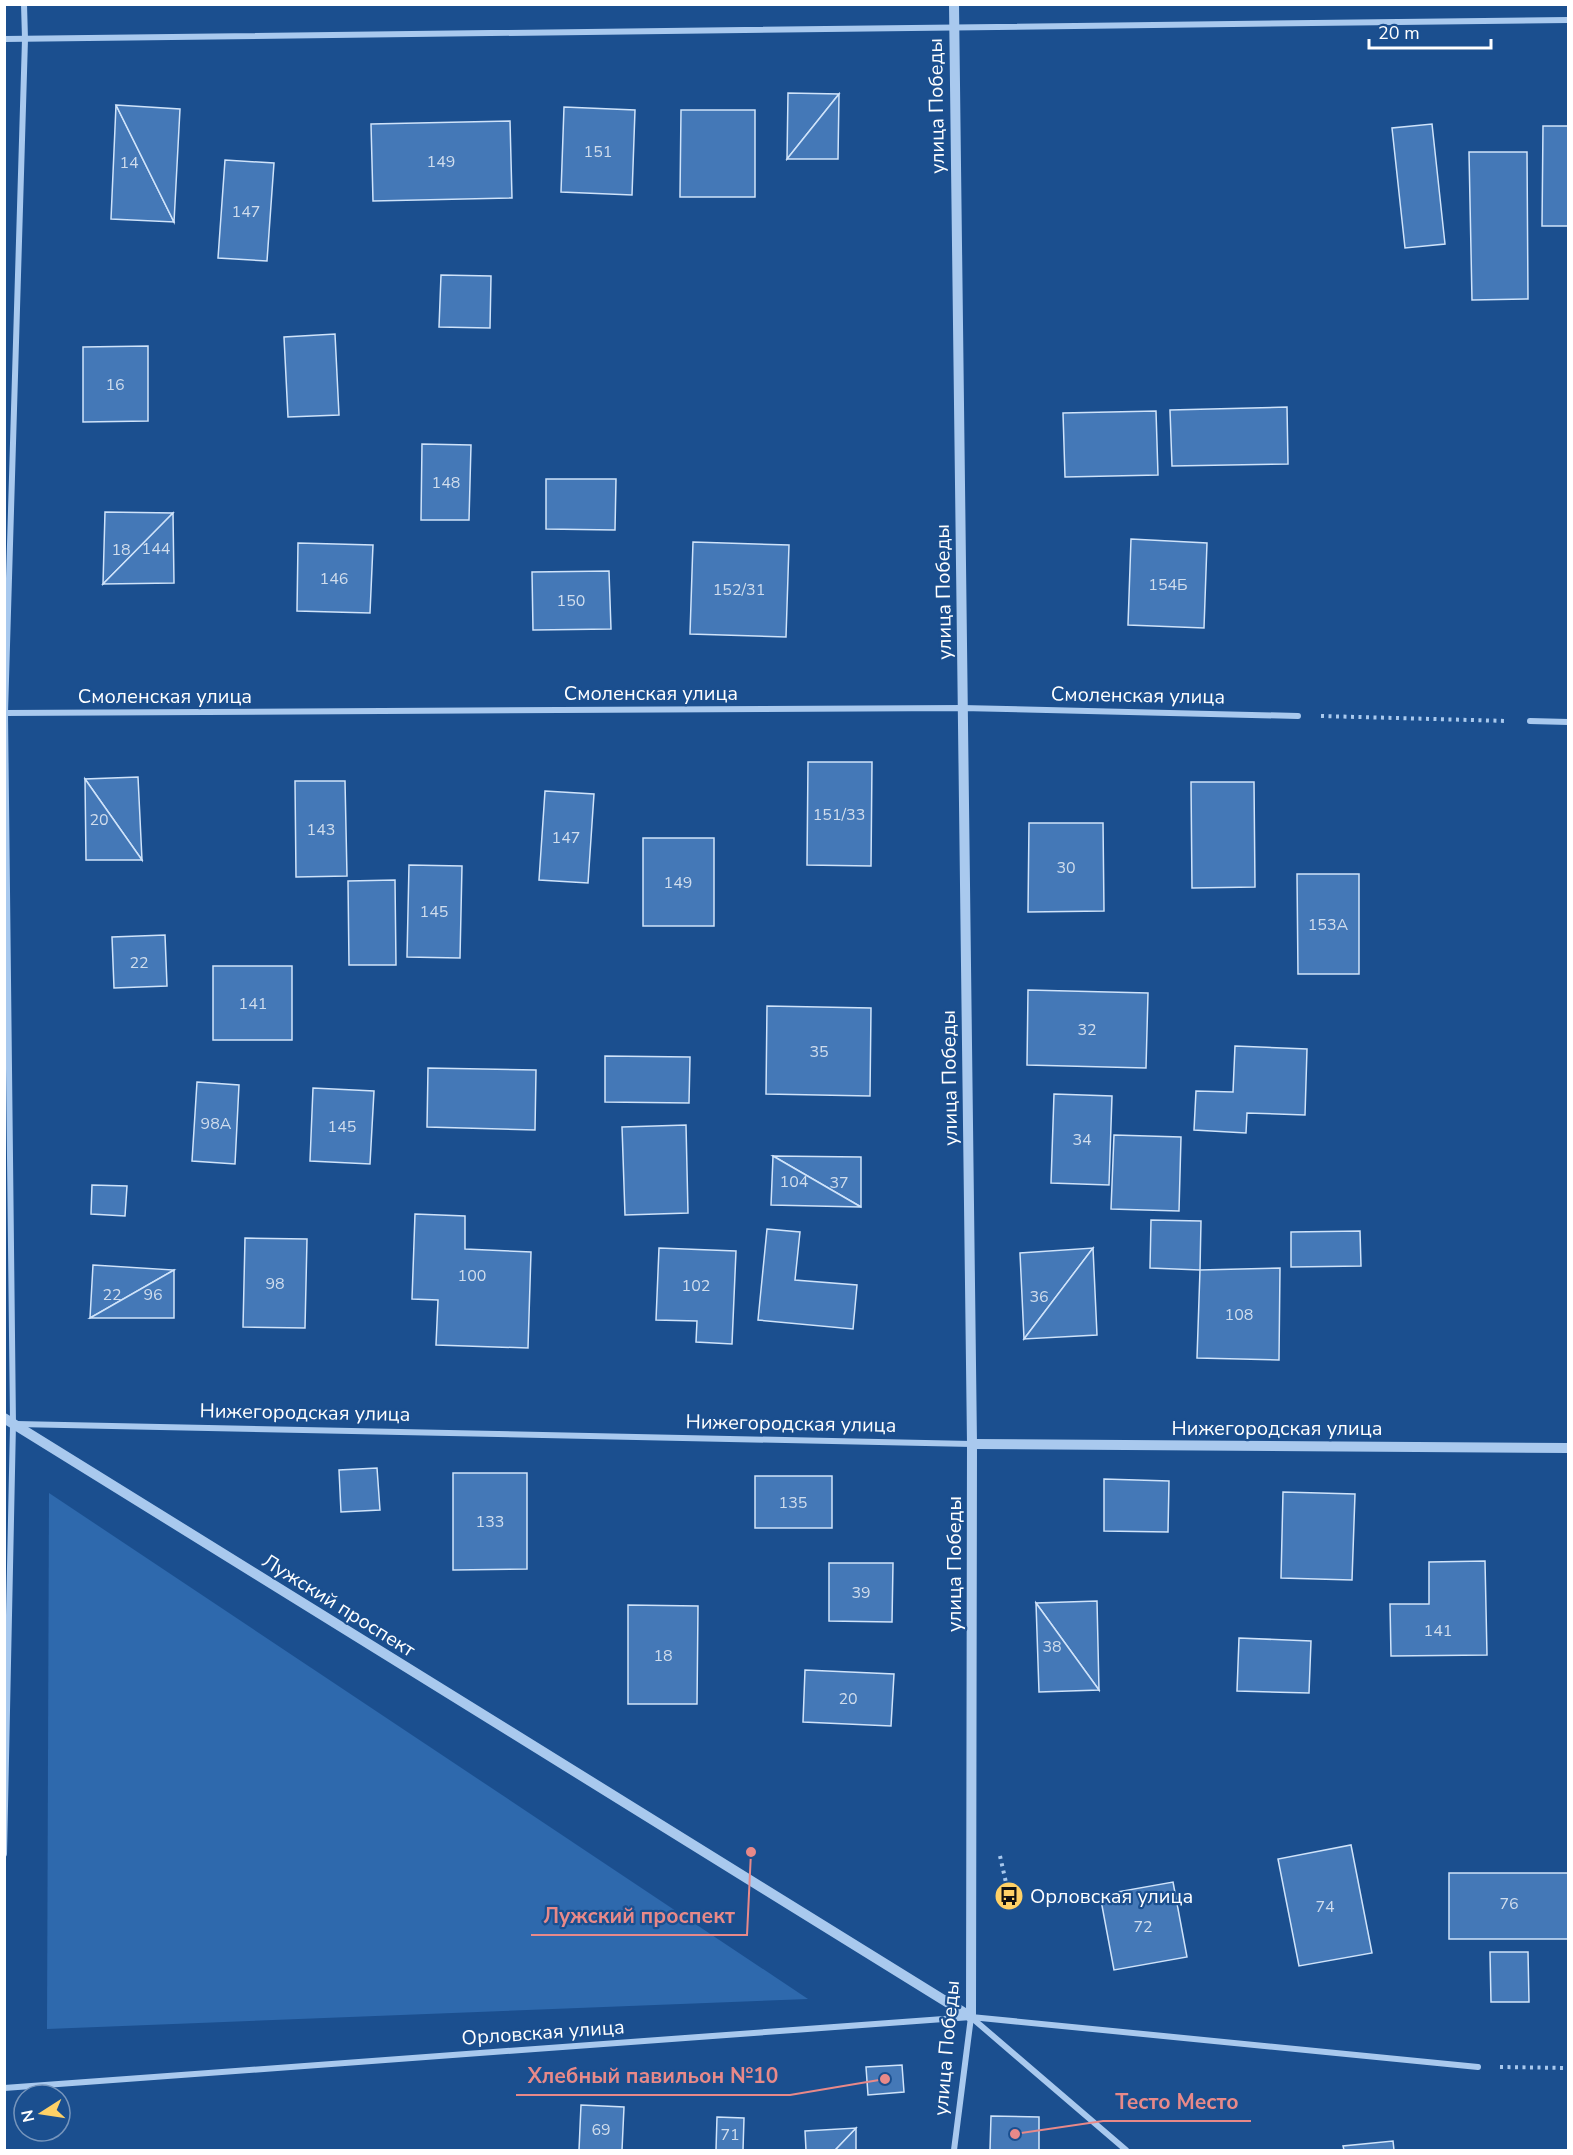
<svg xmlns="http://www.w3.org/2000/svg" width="1573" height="2155" viewBox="0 0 1573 2155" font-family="'Nunito Sans',sans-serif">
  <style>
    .green { fill: #2e69ad }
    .building { fill: #4478b7; stroke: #cfe3fa; stroke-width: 1.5 }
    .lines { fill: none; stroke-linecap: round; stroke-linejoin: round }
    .path { stroke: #a9c9ee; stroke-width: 4; stroke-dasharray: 3 4.5; stroke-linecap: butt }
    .minor { stroke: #a9c9ee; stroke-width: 6 }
    .tertiary { stroke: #a9c9ee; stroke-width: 10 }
    .labels { text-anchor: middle; stroke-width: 4.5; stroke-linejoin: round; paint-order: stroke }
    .number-label { font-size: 16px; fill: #d0dded }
    .street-label { font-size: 20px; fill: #fff; stroke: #1b4f8f }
    .poi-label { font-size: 20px; fill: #fff; stroke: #1b4f8f; text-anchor: start }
    .leader { fill: none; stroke: #e88989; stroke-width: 2 }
    .callout-dot { fill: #e88989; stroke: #1b4f8f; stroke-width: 2 }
    .callout-label { font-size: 21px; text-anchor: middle; font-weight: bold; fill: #e88989; stroke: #1b4f8f; stroke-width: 4.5; stroke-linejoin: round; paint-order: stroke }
  </style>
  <rect width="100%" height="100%" fill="#1b4f8f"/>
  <path class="green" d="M49,1493l759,506 -761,30z"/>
  <g class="building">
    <path d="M788,93l51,1 -52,65z"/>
    <path d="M839,94l-1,65h-51z"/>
    <path d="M116,105l58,117 -63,-3z"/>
    <path d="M116,105l64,4 -6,113z"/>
    <path d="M564,107l71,3 -3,85 -71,-3z"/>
    <path d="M681,110h74v87h-75z"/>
    <path d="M510,121l2,77 -139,3 -2,-77z"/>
    <path d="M1432,124l13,120 -40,4 -13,-120z"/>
    <path d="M1543,126h25v100h-26z"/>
    <path d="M1469,152h58l1,147 -56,1z"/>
    <path d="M225,160l49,3 -7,98 -49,-3z"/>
    <path d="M441,275l50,1 -1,52 -51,-1z"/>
    <path d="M335,334l4,81 -51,2 -4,-80z"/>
    <path d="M148,346v75l-65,1v-75z"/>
    <path d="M1287,407l1,57 -116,2 -2,-56z"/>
    <path d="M1156,411l2,64 -93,2 -2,-64z"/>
    <path d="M422,444l49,1 -2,75h-48z"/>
    <path d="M546,479h70l-1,51 -69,-1z"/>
    <path d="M105,512l68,1 -70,71z"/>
    <path d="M173,513l1,70 -71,1z"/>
    <path d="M1131,539l76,4 -3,85 -76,-3z"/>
    <path d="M693,542l96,3 -3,92 -96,-3z"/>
    <path d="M298,543l75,2 -3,68 -73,-2z"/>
    <path d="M609,571l2,58 -78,1 -1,-58z"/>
    <path d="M808,762h64l-1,104 -64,-1z"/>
    <path d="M138,777l4,83 -57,-81z"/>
    <path d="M85,779l57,81h-56z"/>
    <path d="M295,781h50l2,95 -51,1z"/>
    <path d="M1191,782h63l1,105 -63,1z"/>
    <path d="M545,791l49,3 -6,89 -49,-3z"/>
    <path d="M1029,823h74l1,88 -76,1z"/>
    <rect x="643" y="838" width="71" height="88"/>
    <path d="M409,865l53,1 -2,92 -53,-1z"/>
    <path d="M1297,874h62v100h-61z"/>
    <path d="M395,880l1,85h-47l-1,-84z"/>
    <path d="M165,935l2,51 -53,2 -2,-51z"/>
    <rect x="213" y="966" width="79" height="74"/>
    <path d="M1028,990l120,3 -2,75 -119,-3z"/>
    <path d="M767,1006l104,2 -1,88 -104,-2z"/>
    <path d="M1235,1046l72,3 -2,66 -58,-2 -1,20 -52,-3 2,-39 37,1z"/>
    <path d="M605,1056l85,1 -1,46 -84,-1z"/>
    <path d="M428,1068l108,2 -1,60 -108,-3z"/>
    <path d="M197,1082l42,3 -4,79 -43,-3z"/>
    <path d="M313,1088l61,3 -4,73 -60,-3z"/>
    <path d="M1054,1094l58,2 -3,89 -58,-2z"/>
    <path d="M686,1125l2,88 -63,2 -3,-88z"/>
    <path d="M1114,1135l67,2 -2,74 -68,-2z"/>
    <path d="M773,1156l88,1v50z"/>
    <path d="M773,1156l88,51 -90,-2z"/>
    <path d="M92,1185l35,1 -2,30 -34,-2z"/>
    <path d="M415,1214l50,2v33l66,3 -3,96 -92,-3 2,-45 -26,-1z"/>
    <path d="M1151,1220l50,1 -1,49 -50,-2z"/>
    <path d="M767,1229l33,3 -5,48 62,5 -4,44 -95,-9z"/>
    <path d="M1360,1231l1,35 -70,1v-35z"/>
    <path d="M245,1238l62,1 -2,89 -62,-1z"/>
    <path d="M659,1248l77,3 -4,93 -36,-2 1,-21 -41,-1z"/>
    <path d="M1093,1248l-69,91 -4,-86z"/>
    <path d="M1093,1248l4,87 -73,4z"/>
    <path d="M93,1265l81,5 -84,48z"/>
    <path d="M1280,1268l-1,92 -82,-2 3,-88z"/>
    <path d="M174,1270v48h-84z"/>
    <path d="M377,1468l3,42 -39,2 -2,-42z"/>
    <path d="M453,1473h74v96l-74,1z"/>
    <rect x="755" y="1476" width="77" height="52"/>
    <path d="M1104,1479l65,2 -1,51 -64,-1z"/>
    <path d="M1283,1492l72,2 -3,86 -71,-2z"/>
    <path d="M1485,1561l2,94 -96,1 -1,-52h39v-42z"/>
    <path d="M829,1563h64l-1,59 -63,-1z"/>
    <path d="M1097,1601l2,89 -63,-87z"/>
    <path d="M1036,1603l63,87 -60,2z"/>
    <path d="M628,1605l70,1 -1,98h-69z"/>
    <path d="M1239,1638l72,3 -2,52 -72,-2z"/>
    <path d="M805,1670l89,4 -3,52 -88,-4z"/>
    <path d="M1351,1845l21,108 -73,13 -21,-107z"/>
    <rect x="1449" y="1873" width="119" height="66"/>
    <path d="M1173,1882l14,75 -73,13 -14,-75z"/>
    <path d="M1490,1952h38l1,50h-38z"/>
    <path d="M902,2065l2,27 -36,3 -2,-28z"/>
    <path d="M581,2105l43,2 -2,43h-43z"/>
    <path d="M991,2116l48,1v33h-49z"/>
    <path d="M717,2117l27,1 -1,32h-27z"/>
    <path d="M856,2128v22h-21z"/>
    <path d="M856,2128l-21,22h-29l-1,-19z"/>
    <path d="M1393,2141l1,9h-50l-1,-4z"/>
  </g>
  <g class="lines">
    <g class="path">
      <path d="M1321,716l187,5"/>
      <path d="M1000,1856l9,40"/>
      <path d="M1500,2067l68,1"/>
    </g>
    <g class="minor">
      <path d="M4,39l1564,-19"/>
      <path d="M4,713l958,-5 336,8"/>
      <path d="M1530,721l38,1"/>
      <path d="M16,1424l956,20"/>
      <path d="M4,1854l9,-430 -8,-711 20,-674 -1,-35"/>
      <path d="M972,2018l154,132"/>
      <path d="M4,2088l967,-71 507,50"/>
      <path d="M954,2150l17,-133"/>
    </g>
    <g class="tertiary">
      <path d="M954,4l18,1440 -1,573"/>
      <path d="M4,1418l967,599"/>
      <path d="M972,1444l596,4"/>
    </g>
  </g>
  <defs>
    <g id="bus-disc" transform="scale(1.5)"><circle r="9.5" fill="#ffd166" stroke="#1b4f8f"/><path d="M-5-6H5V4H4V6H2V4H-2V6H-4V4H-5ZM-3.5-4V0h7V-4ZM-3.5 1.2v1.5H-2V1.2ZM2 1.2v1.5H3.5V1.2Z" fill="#111"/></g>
  </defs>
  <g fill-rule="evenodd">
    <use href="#bus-disc" x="1009" y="1896"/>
  </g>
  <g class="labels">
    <g class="number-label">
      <text x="598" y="157">151</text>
      <text x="441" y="167">149</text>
      <text x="129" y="168">14</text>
      <text x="246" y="217">147</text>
      <text x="115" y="390">16</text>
      <text x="446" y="488">148</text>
      <text x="156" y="554">144</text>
      <text x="121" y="555">18</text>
      <text x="334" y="584">146</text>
      <text x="1168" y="590">154Б</text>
      <text x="739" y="595">152/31</text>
      <text x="571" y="606">150</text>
      <text x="839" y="820">151/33</text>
      <text x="99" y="825">20</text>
      <text x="321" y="835">143</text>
      <text x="566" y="843">147</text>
      <text x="1066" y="873">30</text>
      <text x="678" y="888">149</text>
      <text x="434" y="917">145</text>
      <text x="1328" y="930">153А</text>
      <text x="139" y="968">22</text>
      <text x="253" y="1009">141</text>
      <text x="1087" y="1035">32</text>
      <text x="819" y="1057">35</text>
      <text x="216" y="1129">98А</text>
      <text x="342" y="1132">145</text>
      <text x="1082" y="1145">34</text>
      <text x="794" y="1187">104</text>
      <text x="839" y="1188">37</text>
      <text x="472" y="1281">100</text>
      <text x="275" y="1289">98</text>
      <text x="696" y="1291">102</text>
      <text x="112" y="1300">22</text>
      <text x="153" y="1300">96</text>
      <text x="1039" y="1302">36</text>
      <text x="1239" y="1320">108</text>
      <text x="793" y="1508">135</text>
      <text x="490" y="1527">133</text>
      <text x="861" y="1598">39</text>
      <text x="1438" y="1636">141</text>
      <text x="1052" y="1652">38</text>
      <text x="663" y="1661">18</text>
      <text x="848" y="1704">20</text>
      <text x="1509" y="1909">76</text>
      <text x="1325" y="1912">74</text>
      <text x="1143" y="1932">72</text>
      <text x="601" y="2135">69</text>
      <text x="730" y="2140">71</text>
    </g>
    <g class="street-label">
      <text transform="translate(936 106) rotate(-91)" y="7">улица Победы</text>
      <text transform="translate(943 592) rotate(-91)" y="7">улица Победы</text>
      <text x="651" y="700">Смоленская улица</text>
      <text transform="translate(1138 695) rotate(1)" y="7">Смоленская улица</text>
      <text x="165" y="703">Смоленская улица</text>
      <text transform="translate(949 1078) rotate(-91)" y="7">улица Победы</text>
      <text transform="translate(305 1412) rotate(1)" y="7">Нижегородская улица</text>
      <text transform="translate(791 1423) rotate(1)" y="7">Нижегородская улица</text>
      <text x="1277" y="1435">Нижегородская улица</text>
      <text transform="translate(954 1564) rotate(-90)" y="7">улица Победы</text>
      <text transform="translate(339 1605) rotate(32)" y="7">Лужский проспект</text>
      <text transform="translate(543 2032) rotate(-4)" y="7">Орловская улица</text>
      <text transform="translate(946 2048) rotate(-85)" y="7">улица Победы</text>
    </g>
    <g class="poi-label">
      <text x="1030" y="1903">Орловская улица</text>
    </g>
  </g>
  <path class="leader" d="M751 1852L747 1935H531M885 2079L790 2095H516M1015 2134L1103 2121H1251"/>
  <g class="callout-dot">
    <circle cx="751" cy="1852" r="6"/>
    <circle cx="885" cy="2079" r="6"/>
    <circle cx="1015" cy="2134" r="6"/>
  </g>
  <g class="callout-label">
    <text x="639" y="1923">Лужский проспект</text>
    <text x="653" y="2083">Хлебный павильон №10</text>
    <text x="1177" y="2109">Тесто Место</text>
  </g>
  <rect width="1573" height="2155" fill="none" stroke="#ffffff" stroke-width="12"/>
  <g transform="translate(42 2113) rotate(258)"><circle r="28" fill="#1b4f8f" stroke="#7695bc" stroke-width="1.5"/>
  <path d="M0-4.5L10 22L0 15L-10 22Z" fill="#ffd166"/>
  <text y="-9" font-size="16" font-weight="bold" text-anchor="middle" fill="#ffffff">N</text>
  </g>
  <path d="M1369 39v9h122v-9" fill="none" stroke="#ffffff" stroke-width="3"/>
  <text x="1378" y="39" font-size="18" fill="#ffffff" stroke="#1b4f8f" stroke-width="4.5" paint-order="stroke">20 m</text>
</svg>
